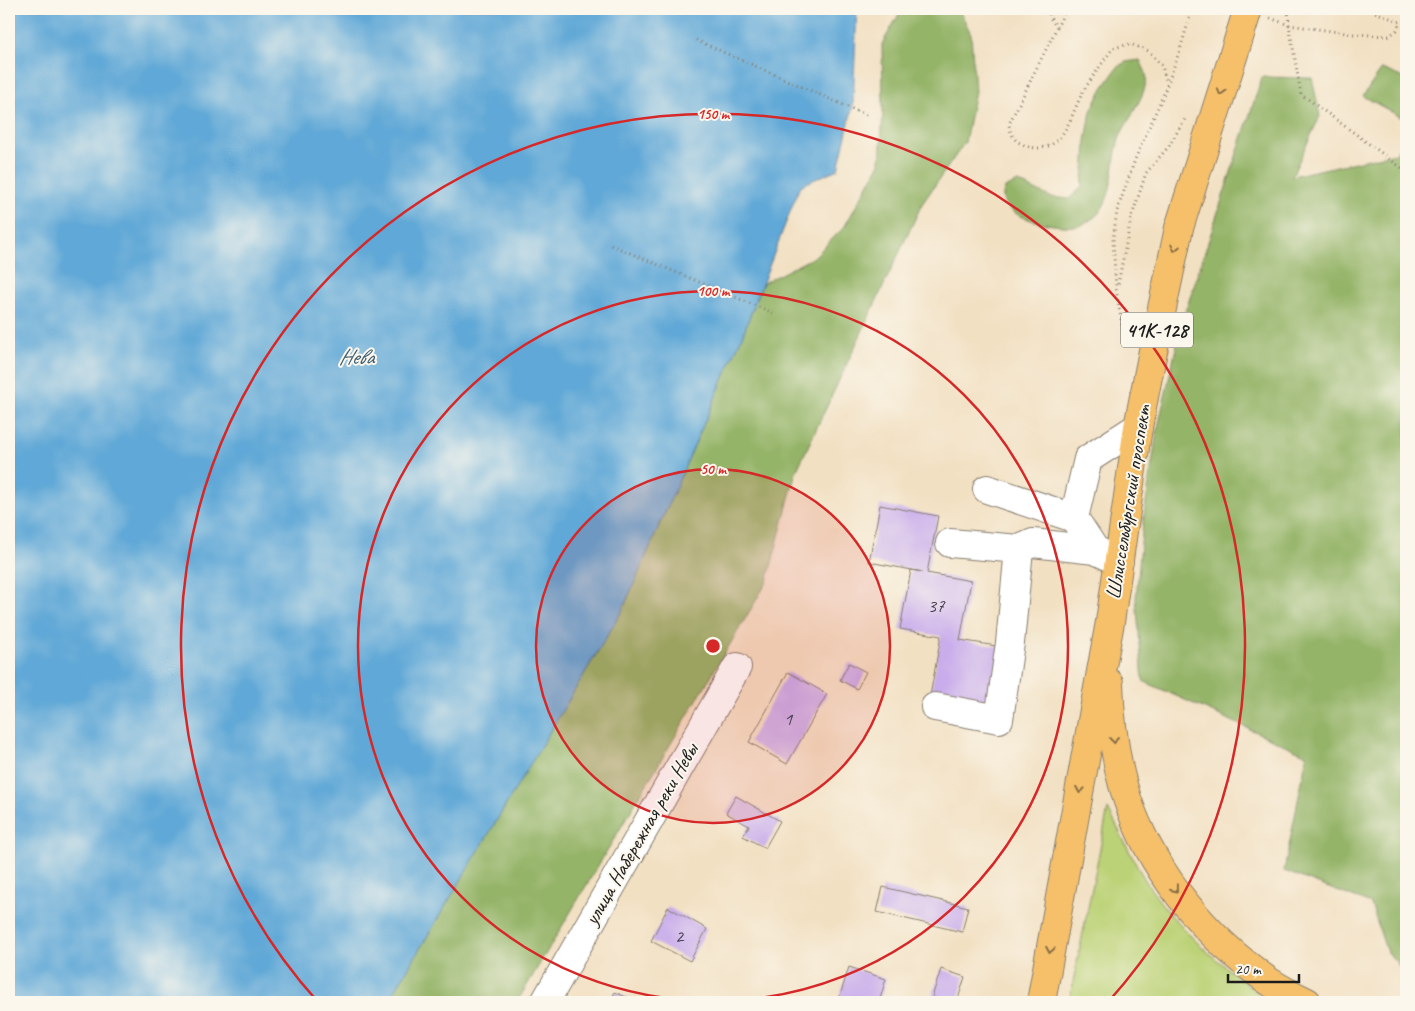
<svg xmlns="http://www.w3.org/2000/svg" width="1415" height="1011" viewBox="0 0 1415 1011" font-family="Caveat,sans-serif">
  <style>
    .green { fill: #bbd276; stroke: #6c7749 }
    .forest { fill: #94b467; stroke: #586842 }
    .water { fill: #60a8d7; stroke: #3e627a }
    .building { fill: #c8aceb }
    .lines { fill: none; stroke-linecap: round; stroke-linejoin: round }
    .minor-casing { stroke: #877e6f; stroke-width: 30 }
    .major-casing { stroke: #877e6f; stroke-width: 30 }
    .path { stroke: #877e6f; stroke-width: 3; stroke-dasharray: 1 4; stroke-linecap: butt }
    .minor { stroke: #fff; stroke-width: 28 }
    .major { stroke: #f6c06b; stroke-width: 28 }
    .oneway { stroke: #896e44 }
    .ring { fill: none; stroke: #d62828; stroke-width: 2.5 }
    .labels { text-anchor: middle; stroke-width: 4; stroke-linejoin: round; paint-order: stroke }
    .number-label { font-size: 19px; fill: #474050 }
    .shield { fill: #fbf7ec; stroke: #5f5e5a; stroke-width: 1 }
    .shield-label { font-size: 20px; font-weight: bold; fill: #1c1c1c }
    .street-label { font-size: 21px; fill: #1c1c1c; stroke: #fbf7ec }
    .water-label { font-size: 22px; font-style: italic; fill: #3b5b70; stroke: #fbf7ec }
    .centre { fill: #d62828; stroke: #fbf7ec; stroke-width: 2.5 }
    .ring-label { font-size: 15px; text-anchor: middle; font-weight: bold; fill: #d62828; stroke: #fbf7ec; stroke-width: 4; stroke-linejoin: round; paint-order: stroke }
  </style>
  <rect width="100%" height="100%" fill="#fbf7ec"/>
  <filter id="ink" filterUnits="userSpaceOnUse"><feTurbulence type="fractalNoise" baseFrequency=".02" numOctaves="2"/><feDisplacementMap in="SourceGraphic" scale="10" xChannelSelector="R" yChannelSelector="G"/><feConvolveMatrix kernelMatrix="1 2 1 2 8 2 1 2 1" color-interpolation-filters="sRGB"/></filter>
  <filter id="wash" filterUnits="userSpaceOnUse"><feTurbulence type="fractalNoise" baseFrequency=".0096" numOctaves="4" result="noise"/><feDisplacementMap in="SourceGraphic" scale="20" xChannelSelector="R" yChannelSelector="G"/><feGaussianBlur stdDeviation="1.12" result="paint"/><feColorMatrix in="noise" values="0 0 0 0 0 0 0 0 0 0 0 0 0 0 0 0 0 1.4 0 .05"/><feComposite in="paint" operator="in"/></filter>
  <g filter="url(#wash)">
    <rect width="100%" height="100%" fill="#f2e0c2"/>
    <path class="green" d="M1108,809c12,23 23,48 37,71 31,50 79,87 125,122h-201z"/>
    <g class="forest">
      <path d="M902,9h57l12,25 4,57 -10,51 -43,62 -126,268 -29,110 -250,420h-129l234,-391 121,-277 20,-51 51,-26 31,-31 35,-63 3,-55 -1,-64z"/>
      <path d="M1140,60c2,5 5,10 6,14 4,15 -18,46 -25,60 -10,23 -5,59 -23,80 -3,3 -12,9 -16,11 -17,5 -81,-5 -79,-30 0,-2 1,-4 2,-7l13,-6 32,15 19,2 13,-12 3,-26 1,-20 5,-30 12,-23 14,-20 8,-6z"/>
      <path d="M1382,69l24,10v41l-43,-24z"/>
      <path d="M1262,77l50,1 8,38 -28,60 104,-23 10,-19v840l-20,-24 -15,-46 -87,-33 23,-116 -164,-74 -7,-83 7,-76 14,-91 25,-109z"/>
    </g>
    <path class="water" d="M9,9h848l-4,97 -15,63 -38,17 -57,148 -121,277 -234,391h-379z"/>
    <g id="blocks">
      <g class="building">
        <path d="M880,505l58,11 -11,57 44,8 -11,59 42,7 -11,60 -61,-11 11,-60 -41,-7 11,-59 12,2 -54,-10z"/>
        <path d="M849,663l17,9 -9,17 -17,-9z"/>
        <path d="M788,672l39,22 -40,70 -38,-22z"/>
        <path d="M736,796l44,25 -15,27 -22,-12 6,-10 -23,-13z"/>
        <path d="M883,887l85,20 -6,25 -85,-20z"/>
        <path d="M668,907l39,22 -17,32 -39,-20z"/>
        <path d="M849,967l37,12 -7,23h-41z"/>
        <path d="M941,969l24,8 -8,25h-7l-18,-5z"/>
        <path d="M615,992l21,10h-26z"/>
      </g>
    </g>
  </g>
  <g filter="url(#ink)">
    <use href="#blocks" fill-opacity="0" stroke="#877e6f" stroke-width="1"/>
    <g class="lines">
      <g class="minor-casing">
        <g id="minor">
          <path d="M987,489l87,29"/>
          <path d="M950,543l69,6 14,-6 62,7"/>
          <path d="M1119,561l-24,-11 -21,-32 14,-59 50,-32"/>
          <path d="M935,707l64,12 11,-76 9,-94"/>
          <path d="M545,1002l192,-335"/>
        </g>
      </g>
      <g class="major-casing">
        <g id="major">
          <path d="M1109,683c1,34 5,69 14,102 19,69 67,134 123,179 8,6 16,13 24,18 12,8 25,14 37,20"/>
          <path d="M1041,1002l69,-380 28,-195 15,-76 26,-123 69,-219"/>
        </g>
      </g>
      <g class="path">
        <path d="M1049,9l1,9 7,9"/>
        <path d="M1066,9l-57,115c1,10 5,17 15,21 39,15 46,-30 60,-55 9,-14 19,-28 29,-42l17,-4 19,7 13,15 5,17"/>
        <path d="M1288,9l1,16 12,69 105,77"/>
        <path d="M1270,18l19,7 64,9 36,2 8,-6 3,-8 -33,-13"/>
        <path d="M696,40l170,75"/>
        <path d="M611,245l162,68"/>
        <path d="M1118,284l13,-65 15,-46 23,-27 16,-27"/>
        <path d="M1127,344l-3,-7 -8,-48 -3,-50 4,-28 19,-54 27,-61 17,-46 10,-34 -3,-7"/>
      </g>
      <use href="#minor" class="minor"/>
      <use href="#major" class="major"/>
    </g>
    <defs><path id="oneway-chevron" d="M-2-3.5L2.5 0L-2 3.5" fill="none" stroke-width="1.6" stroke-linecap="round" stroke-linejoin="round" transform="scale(1.25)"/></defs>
    <g class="oneway">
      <use href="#oneway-chevron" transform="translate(1221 92) rotate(107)"/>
      <use href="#oneway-chevron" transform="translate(1175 248) rotate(102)"/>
      <use href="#oneway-chevron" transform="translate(1114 740) rotate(83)"/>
      <use href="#oneway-chevron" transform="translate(1080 790) rotate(100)"/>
      <use href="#oneway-chevron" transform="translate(1175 889) rotate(52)"/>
      <use href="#oneway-chevron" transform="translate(1050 950) rotate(100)"/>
    </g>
  </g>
  <circle cx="713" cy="646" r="177" fill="#d62828" fill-opacity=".12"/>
  <g class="ring">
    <circle cx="713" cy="646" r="177"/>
    <circle cx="713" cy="646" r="355"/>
    <path d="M318 1002A532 532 0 1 1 1108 1002"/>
  </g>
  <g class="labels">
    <g class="number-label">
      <text x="936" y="612">37</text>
      <text x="788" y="725">1</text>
      <text x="679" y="942">2</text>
    </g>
    <rect class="shield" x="1121" y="312.5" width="72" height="35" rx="4"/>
    <g class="shield-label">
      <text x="1157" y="337">41К-128</text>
    </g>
    <g class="street-label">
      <text transform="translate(1128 502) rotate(-81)" y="7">Шлиссельбургский проспект</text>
      <text transform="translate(641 834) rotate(-60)" y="7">улица Набережная реки Невы</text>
    </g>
    <g class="water-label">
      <text x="356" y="364">Нева</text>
    </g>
  </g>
  <circle cx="713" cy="646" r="8" class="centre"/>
  <g class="ring-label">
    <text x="713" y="119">150 m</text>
    <text x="713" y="296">100 m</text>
    <text x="713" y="474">50 m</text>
  </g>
  <rect width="1415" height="1011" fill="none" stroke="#fbf7ec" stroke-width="30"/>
  <path d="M1228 974v8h71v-8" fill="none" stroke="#1c1c1c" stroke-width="2.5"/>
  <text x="1235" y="974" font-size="15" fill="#1c1c1c" stroke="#fbf7ec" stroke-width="4" paint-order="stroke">20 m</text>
</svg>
